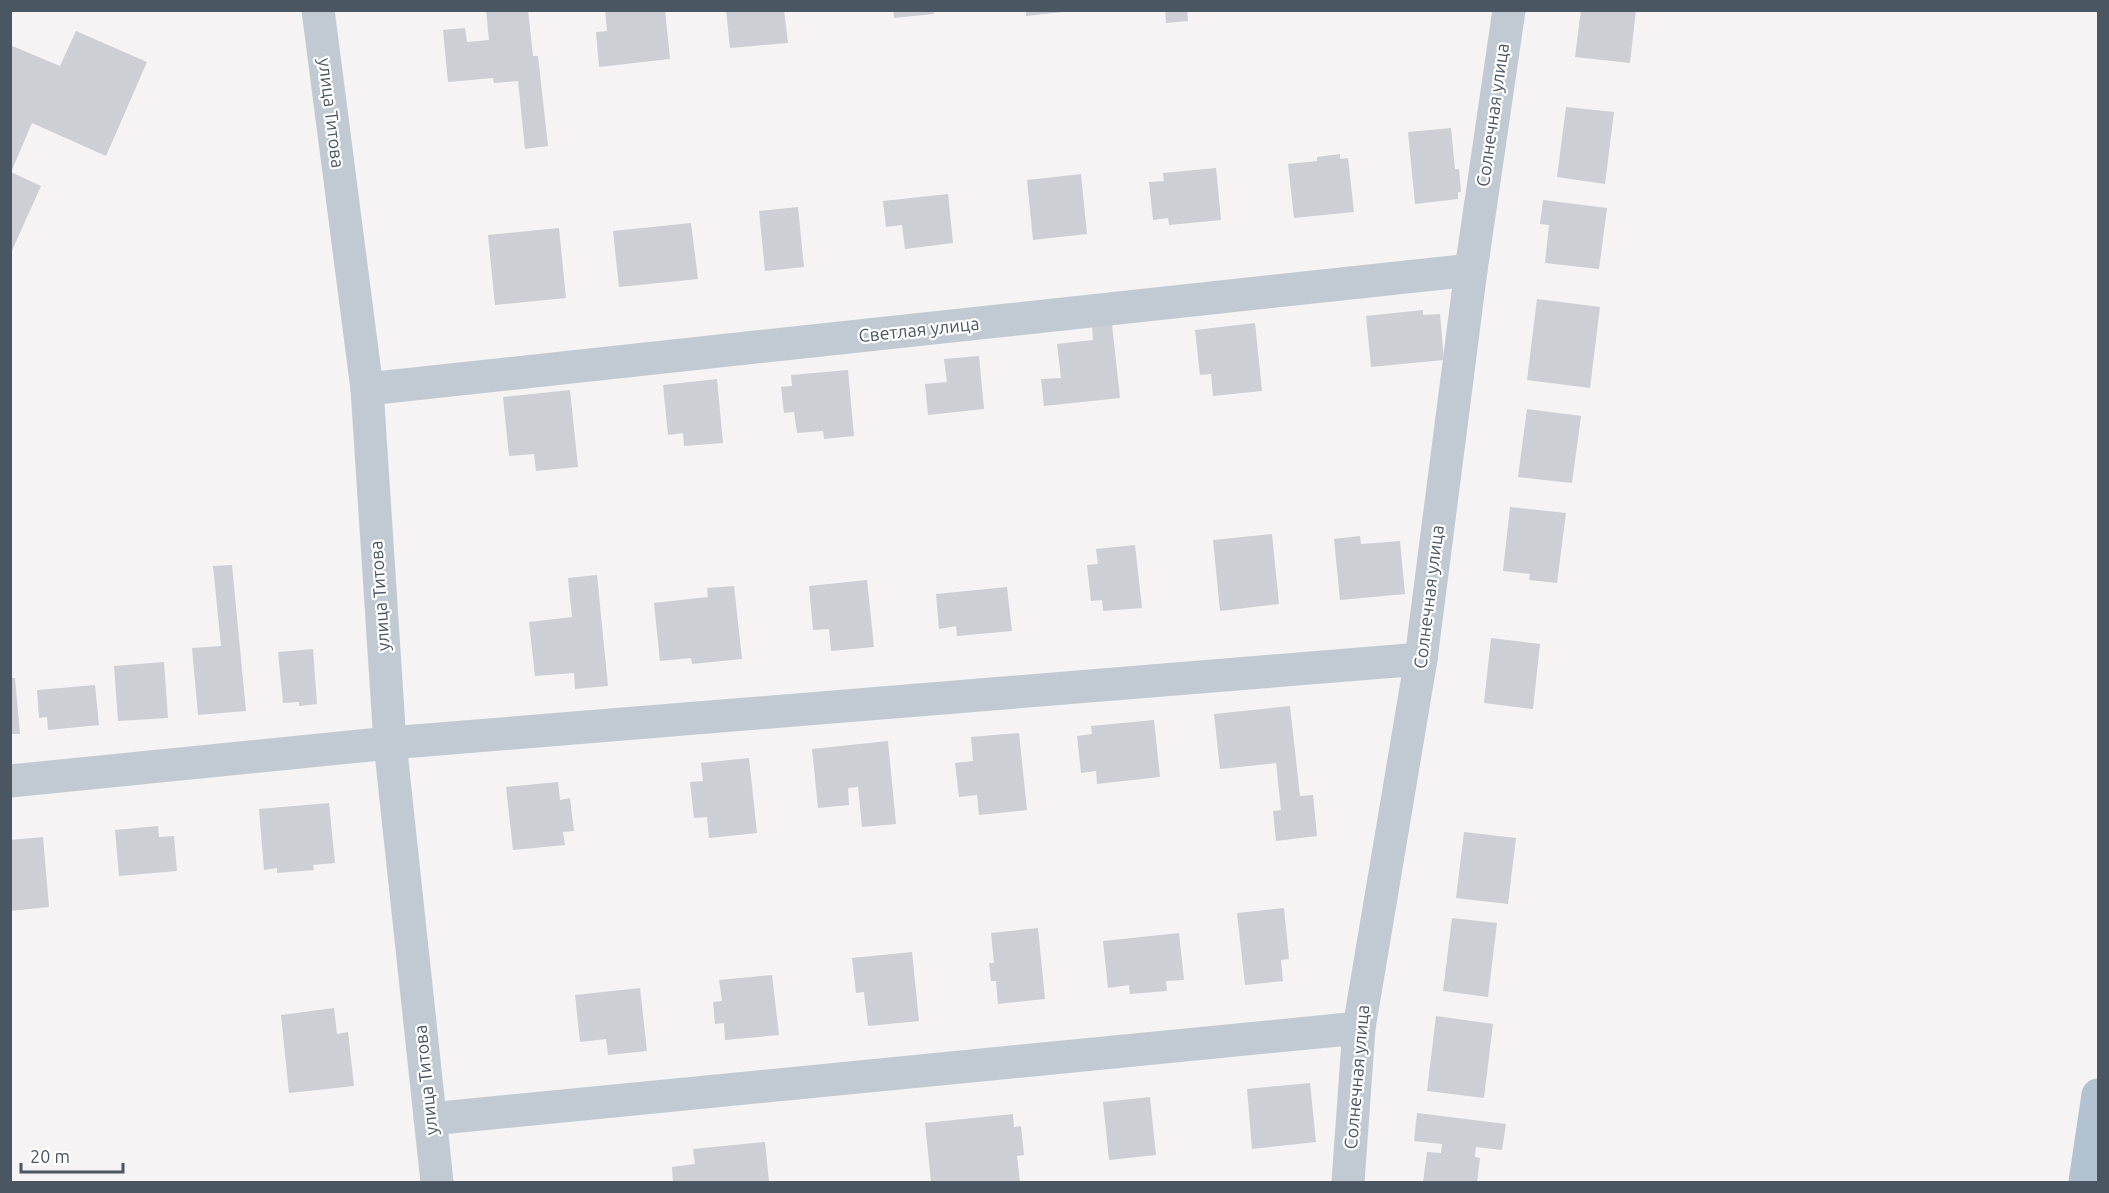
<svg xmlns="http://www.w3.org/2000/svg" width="2109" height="1193" viewBox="0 0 2109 1193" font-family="Ubuntu,sans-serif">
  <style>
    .building { fill: #cdcfd5 }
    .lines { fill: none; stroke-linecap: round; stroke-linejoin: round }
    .minor { stroke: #c1cad2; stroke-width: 33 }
    .major { stroke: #b3c2d1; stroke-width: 33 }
    .labels { text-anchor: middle; stroke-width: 4.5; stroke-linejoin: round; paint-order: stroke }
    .street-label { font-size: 18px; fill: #4a5661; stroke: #fff }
  </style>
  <rect width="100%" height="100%" fill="#f5f3f3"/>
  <g class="building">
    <path d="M486,10h42l5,46h5l10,90 -23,3 -7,-68 -24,2 -1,-5 -45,4 -5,-52 22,-2 2,14 22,-2z"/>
    <path d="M605,10h60l5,49 -71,8 -3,-35 11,-1z"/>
    <path d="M726,10h58l4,33 -58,5z"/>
    <path d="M893,10h40l1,4 -40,4z"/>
    <path d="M1026,10h37v2l-37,4z"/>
    <path d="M1165,10h22l1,11 -22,2z"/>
    <path d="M1581,10h55l-6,53 -55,-6z"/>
    <path d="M76,31l71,31 -41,94 -74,-33 -21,49 30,14 -31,69v-210l50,21z"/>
    <path d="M1566,107l48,5 -9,72 -48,-7z"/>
    <path d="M1451,128l4,41h4l2,23h-3v7l-43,5 -7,-72z"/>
    <path d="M1340,154v5l8,-1 6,54 -60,6 -6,-54 29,-3v-4z"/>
    <path d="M1216,168l5,52 -52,5 -1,-7 -15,2 -4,-38 15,-1 -1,-8z"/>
    <path d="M1081,174l6,60 -54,6 -6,-60z"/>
    <path d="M948,194l5,49 -48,6 -3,-24 -16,2 -3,-26z"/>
    <path d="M1543,200l64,8 -8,61 -54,-6 4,-38 -9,-1z"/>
    <path d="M798,207l6,60 -39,4 -6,-60z"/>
    <path d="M691,223l7,56 -79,8 -6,-56z"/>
    <path d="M559,228l7,70 -71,7 -7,-70z"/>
    <path d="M1537,299l63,8 -10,81 -63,-8z"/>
    <path d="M1423,310v5l17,-1 4,46 -73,7 -5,-51z"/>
    <path d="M1255,323l7,68 -49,5 -2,-22 -11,1 -5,-45z"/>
    <path d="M1112,324l8,74 -76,8 -3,-27 20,-1 -4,-34 36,-4 -1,-14z"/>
    <path d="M979,356l5,53 -56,6 -3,-31 22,-2 -3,-23z"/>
    <path d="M848,370l6,66 -30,3 -1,-8 -26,2 -3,-21 -10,1 -3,-26 11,-1 -1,-11z"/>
    <path d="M717,379l6,64 -39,3 -1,-13 -15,2 -5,-50z"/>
    <path d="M570,390l8,77 -42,4 -2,-17 -25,2 -6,-59z"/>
    <path d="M1527,409l54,7 -9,67 -54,-6z"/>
    <path d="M1510,507l56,6 -9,70 -28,-3 1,-6 -27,-3z"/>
    <path d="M1272,534l7,70 -59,7 -7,-71z"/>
    <path d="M1360,536l1,8 39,-3 5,53 -65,6 -6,-61z"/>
    <path d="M1135,545l7,63 -39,3 -1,-11 -11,1 -4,-36 11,-1 -2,-15z"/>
    <path d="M232,565l14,146 -48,4 -6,-67 29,-2 -8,-80z"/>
    <path d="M597,575l11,111 -33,3 -1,-16 -39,3 -6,-54 43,-5 -4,-39z"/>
    <path d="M867,580l7,67 -43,4 -2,-22 -16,1 -4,-44z"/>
    <path d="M734,586l8,73 -50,5 -1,-6 -31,3 -6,-58 54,-6 -1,-9z"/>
    <path d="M1007,587l5,44 -55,5 -1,-10 -17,3 -3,-35z"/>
    <path d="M1491,638l49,6 -7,65 -49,-6z"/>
    <path d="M313,649l4,55 -18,2v-4l-16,1 -5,-51z"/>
    <path d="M164,662l4,56 -50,3 -4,-55z"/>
    <path d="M10,678h5l5,56h-10z"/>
    <path d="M95,685l4,40 -51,5 -1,-13 -8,1 -2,-28z"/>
    <path d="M1290,706l10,90 13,-1 4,41 -41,5 -3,-30 8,-1 -5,-47 -56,6 -6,-55z"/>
    <path d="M1154,720l6,57 -63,7 -1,-13 -15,2 -4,-37 15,-2 -1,-8z"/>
    <path d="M1019,733l8,77 -48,5 -2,-20 -18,2 -4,-34 18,-2 -2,-24z"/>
    <path d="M888,741l8,83 -34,3 -4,-40 -10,1 1,17 -31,3 -6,-59z"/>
    <path d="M749,758l8,75 -48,5 -2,-21 -13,1 -4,-36 13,-1 -2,-18z"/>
    <path d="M558,782l2,18 10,-2 4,33 -11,1 2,13 -52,5 -7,-63z"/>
    <path d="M329,803l6,60 -22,2 1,5 -37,3v-5l-13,2 -5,-61z"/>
    <path d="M158,826l1,11 15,-1 3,35 -58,5 -4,-46z"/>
    <path d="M1464,832l52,6 -8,66 -52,-6z"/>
    <path d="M43,837l6,70 -39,4v-71z"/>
    <path d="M1284,908l5,51 -8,1 2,21 -38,4 -8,-72z"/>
    <path d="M1452,918l45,5 -9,74 -45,-6z"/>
    <path d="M1038,928l7,71 -47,5 -2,-23h-5l-2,-18h5l-3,-30z"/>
    <path d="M1179,933l5,47 -18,1 1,10 -37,3 -1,-9 -21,3 -5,-47z"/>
    <path d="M912,952l7,69 -51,5 -4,-34 -8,1 -4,-35z"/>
    <path d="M772,975l7,60 -54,5 -1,-17 -9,1 -2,-22 9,-1 -3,-21z"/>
    <path d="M640,988l7,63 -39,4 -2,-16 -26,3 -5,-47z"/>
    <path d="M334,1008l3,26 11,-2 6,54 -65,7 -8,-78z"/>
    <path d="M1436,1016l57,8 -9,74 -57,-7z"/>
    <path d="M1310,1083l6,59 -64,7 -5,-60z"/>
    <path d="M1150,1097l6,58 -47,5 -6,-58z"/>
    <path d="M1417,1113l89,11 -4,26 -26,-3 -1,10 5,1 -3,24h-54l4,-30 14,1 1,-9 -28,-3z"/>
    <path d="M1013,1114l1,13 7,-1 3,29 -7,1 3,26h-89l-6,-59z"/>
    <path d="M765,1142l4,40h-96l-1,-15 23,-3 -2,-15z"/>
  </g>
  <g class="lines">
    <g class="minor">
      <path d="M318,10l49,379 23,354 47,439"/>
      <path d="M367,389l1104,-119"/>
      <path d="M10,781l380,-38 1031,-84"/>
      <path d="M430,1119l929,-91"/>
      <path d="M1348,1182l11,-154 62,-369 50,-389 38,-260"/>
    </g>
    <path class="major" d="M2085,1182l13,-87"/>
  </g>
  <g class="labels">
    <g class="street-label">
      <text transform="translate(331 113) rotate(83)" y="6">улица Титова</text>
      <text transform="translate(1493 115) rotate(-82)" y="6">Солнечная улица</text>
      <text transform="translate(919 330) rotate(-6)" y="6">Светлая улица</text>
      <text transform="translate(380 596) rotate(-94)" y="6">улица Титова</text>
      <text transform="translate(1429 597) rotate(-83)" y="6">Солнечная улица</text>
      <text transform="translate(1357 1077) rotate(-85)" y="6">Солнечная улица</text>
      <text transform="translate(426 1080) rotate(-96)" y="6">улица Титова</text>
    </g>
  </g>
  <rect width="2109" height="1193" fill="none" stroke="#4a5661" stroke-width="24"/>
  <path d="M21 1163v9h102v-9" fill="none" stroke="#4a5661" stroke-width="3"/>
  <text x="30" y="1163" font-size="18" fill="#4a5661" stroke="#ffffff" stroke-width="4.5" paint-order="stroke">20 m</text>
</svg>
